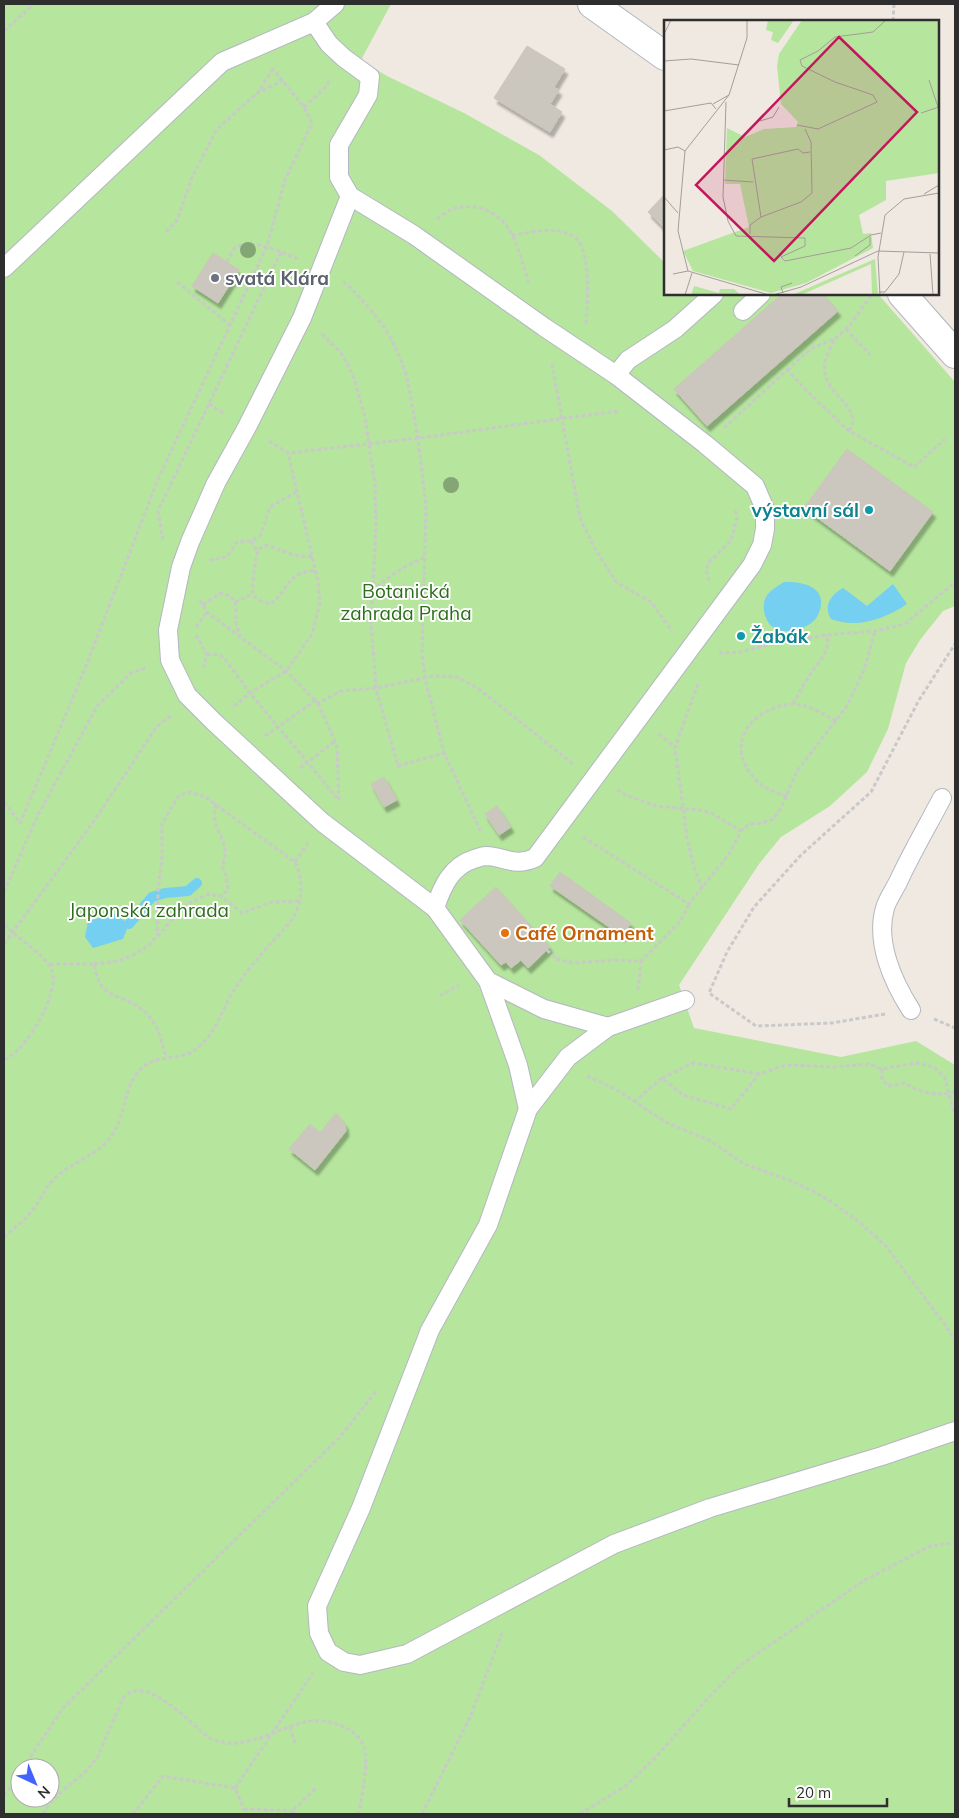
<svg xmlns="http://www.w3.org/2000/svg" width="959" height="1818" viewBox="0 0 959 1818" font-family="Mulish,sans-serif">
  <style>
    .green { fill: #b6e59e; fill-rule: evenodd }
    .water { fill: #75cff0 }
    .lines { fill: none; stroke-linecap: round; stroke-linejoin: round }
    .stream { stroke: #75cff0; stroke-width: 10 }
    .building { fill: #cbc7bf; stroke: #cbc5ba; filter: url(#shadow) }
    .service-casing { stroke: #b4b7c1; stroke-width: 20 }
    .minor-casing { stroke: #b4b7c1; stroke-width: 30 }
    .path { stroke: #c9c9c9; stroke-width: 3; stroke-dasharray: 4 2.5; stroke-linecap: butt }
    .service { stroke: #fff; stroke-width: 18 }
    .minor { stroke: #fff; stroke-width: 28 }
    .tree { fill: #84a574 }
    .worship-dot { fill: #6b7280; stroke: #fff; stroke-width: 2 }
    .culture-dot { fill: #0f9aa8; stroke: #fff; stroke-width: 2 }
    .food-dot { fill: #e8710a; stroke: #fff; stroke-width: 2 }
    .labels { text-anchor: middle; stroke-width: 4; stroke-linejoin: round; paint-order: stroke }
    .worship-label { font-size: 19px; font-weight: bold; fill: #5b616d; stroke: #fff; text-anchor: start }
    .culture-label { font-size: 19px; font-weight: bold; fill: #0d838f; stroke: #fff; text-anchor: end }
    .park-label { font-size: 19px; fill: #2c6e1b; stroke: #fff }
    .food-label { font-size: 19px; font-weight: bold; fill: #c56008; stroke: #fff; text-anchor: start }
    .inset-road { fill: none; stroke: #a29e99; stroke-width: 1 }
    .view { fill: #c2185b; fill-opacity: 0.15; stroke: #c2185b; stroke-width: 2.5 }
    .inset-edge { fill: none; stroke: #2e2e2e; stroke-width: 2.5 }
  </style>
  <defs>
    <filter id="shadow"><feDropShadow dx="3" dy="5.5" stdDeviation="1" flood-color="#0004"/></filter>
  </defs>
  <rect width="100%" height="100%" fill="#efe9e1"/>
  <path class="green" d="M4,4h387l-30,56 26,16 77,37 75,42 73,56 53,52v31h213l77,88v224l-12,5 -23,29 -14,23 -18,66 -21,43 -37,34 -49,31 -22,27 -80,121 15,43 147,29 75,-16 39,24v749h-951zM20,1768h30v30h-30z"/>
  <g class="water">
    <path d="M784,582c21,-1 46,6 34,33 -6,13 -32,21 -44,13 -10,-6 -14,-25 -6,-34 4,-5 10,-8 16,-12z"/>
    <path d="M893,584l14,20c-22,15 -50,25 -76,15 -8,-14 0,-24 12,-31l24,18z"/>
    <path d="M115,914l14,10 -6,15 -30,9 -8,-11 3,-16z"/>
  </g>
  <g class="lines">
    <path class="stream" d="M129,924l23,-27 13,-4 23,-2 9,-8"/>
  </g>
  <g class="building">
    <path d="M527,46l38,23 -11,18 5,3 -9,14 12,8 -12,20 -56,-34z"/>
    <path d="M664,195l1,2v32l-17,-17z"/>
    <path d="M213,253l26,17 -21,33 -26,-17z"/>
    <path d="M782,294h41l15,17 -131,115 -33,-37z"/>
    <path d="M847,449l86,63 -43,59 -86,-63z"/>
    <path d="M384,777l13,23 -13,7 -13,-23z"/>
    <path d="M497,806l14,21 -12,8 -14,-21z"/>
    <path d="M560,872l71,51 -9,13 -72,-50z"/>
    <path d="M496,887l54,60 -22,21 -7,-8 -10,8 -5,-6 -5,3 -41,-45z"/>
    <path d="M336,1113l9,11 1,7 -31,39 -26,-21 21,-25 10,9z"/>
  </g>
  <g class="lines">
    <g class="service-casing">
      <g id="service">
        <path d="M314,22l15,22 15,14 26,19 -2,18 -29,50v32l11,19 64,39 130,92 72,48 89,69 50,42 10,23v20l-3,16 -10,20 -217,293c-21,9 -29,-1 -49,-2 -4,0 -8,2 -12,3 -23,7 -32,28 -39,49"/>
        <path d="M350,196l-48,122 -55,109 -31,56 -26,59 -9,25 -13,63 2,30 17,35 27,27 108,100 113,86 53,73 56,28 64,18"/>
        <path d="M4,268l218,-206 92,-40 21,-18"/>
        <path d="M743,311l18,-17"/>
        <path d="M616,375l12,-15 47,-31 39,-35"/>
        <path d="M488,981l30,84 10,44"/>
        <path d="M685,1000l-77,27 -40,30 -40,52 -40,116 -58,105 -69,178 -44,98 2,27 9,19 16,10 16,3 47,-11 207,-110 96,-36 172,-52 73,-25"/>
        <path d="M911,1010c-18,-28 -36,-68 -26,-102 3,-10 10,-19 14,-28 13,-28 29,-55 43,-82"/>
      </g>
    </g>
    <g class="minor-casing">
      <g id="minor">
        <path d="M592,4l73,52"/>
        <path d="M902,294l53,60"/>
      </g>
    </g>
    <g class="path">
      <path d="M893,21l1,-17"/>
      <path d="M4,31l30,-27"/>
      <path d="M257,94l15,-24"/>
      <path d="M304,107l23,-21 3,-8"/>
      <path d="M437,219c4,-3 9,-7 13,-9 25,-10 51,2 62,25 8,15 12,33 17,49"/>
      <path d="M166,232l11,-12 16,-45 24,-46 39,-35 27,-14"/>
      <path d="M512,235c13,-1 34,-7 46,-4 6,1 14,4 18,7 16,17 11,65 10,87"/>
      <path d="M227,262c2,-4 5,-11 8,-14 16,-11 48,5 63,11"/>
      <path d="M177,282l53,43"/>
      <path d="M343,282l6,4 22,24 17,23 10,20 9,24 11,61 8,68 -4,148 3,24 19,75 37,79"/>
      <path d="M846,329l24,26"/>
      <path d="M322,334l19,19 8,14 6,14 10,36 10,68 1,43 -5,94 5,66 22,78 46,-13"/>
      <path d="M552,364l28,154 14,29 22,35 35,20 21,29"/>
      <path d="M787,370l25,-22 24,-10"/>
      <path d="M209,404l16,10"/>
      <path d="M724,428l63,-58 27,28 35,33 65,36 31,-28"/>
      <path d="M849,431c17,-26 -31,-38 -24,-68 1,-7 7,-19 11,-25 3,-4 9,-7 12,-11 8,-10 15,-21 23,-31"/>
      <path d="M269,441l19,12 130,-15 201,-27"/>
      <path d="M163,540l-5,-29 123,-259"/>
      <path d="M251,541l7,11"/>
      <path d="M312,557l-19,-2 -26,-10c-3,1 -6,2 -8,4 -3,2 -8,43 -6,46 4,5 11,7 17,9 14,-8 15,-23 29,-30 5,-2 11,-3 16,-4"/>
      <path d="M209,560c18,-1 19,-4 28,-18l14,-1 9,-5 10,-29 26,-15"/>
      <path d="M709,581l-3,-11 2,-7 23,-22 6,-23 -2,-9"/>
      <path d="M372,591c16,-14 33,-26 54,-34"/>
      <path d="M200,600l7,12 79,59 32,32 23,-12 35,-3 58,-12 23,1 22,12 94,75"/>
      <path d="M235,602l17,-8"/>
      <path d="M203,605l17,-12c18,3 16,13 16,28 0,5 3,11 5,15"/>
      <path d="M196,627l11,-15"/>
      <path d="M196,635l11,20 -4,15"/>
      <path d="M719,653l21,-1 28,-7 59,-10 48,-4 30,-7 50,-42"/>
      <path d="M207,655l11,-1 7,5 25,34 87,105"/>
      <path d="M698,684l-23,63 12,91 7,29 8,21"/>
      <path d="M318,703l19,43 2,55"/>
      <path d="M793,704c6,-10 11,-21 18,-31 9,-13 19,-21 16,-38"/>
      <path d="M234,706l16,-13 36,-22 26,-37 8,-31 -2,-21 -30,-129"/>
      <path d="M659,734l16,13"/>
      <path d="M265,736l51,-36"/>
      <path d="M300,768l35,-27"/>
      <path d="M617,790l9,5 30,11 43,4 12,3 30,18"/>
      <path d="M787,796c-10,-3 -20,-6 -28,-13 -24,-21 -25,-53 5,-70 9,-5 19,-9 30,-9 15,1 29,10 43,17"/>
      <path d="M4,802l16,21"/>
      <path d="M216,804c-8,29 18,34 6,62l4,10 2,14 -7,6"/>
      <path d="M20,824l64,-153 75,-194 108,-231 18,-66 27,-57 -8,-16 -32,-39"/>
      <path d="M583,837l106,67 40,-50 12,-23 8,-7 13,-1 11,-4 8,-11 16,-37 50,-65 17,-36 11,-39"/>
      <path d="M295,862l13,-19"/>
      <path d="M4,892l34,-77 59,-109 34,-33 15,-5"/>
      <path d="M4,925c10,9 40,31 46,41 13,21 -16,67 -31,83 -4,4 -10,8 -15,12"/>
      <path d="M4,944l90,-123 63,-95 14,-10"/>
      <path d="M547,950l9,9 17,4 41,-3 27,1 39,-39 9,-18"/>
      <path d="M50,964h44c2,7 3,16 8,22 9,13 34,14 46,29 11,12 14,28 18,43"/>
      <path d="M94,964l24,-3 17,-7 13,-8 16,-17 18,-22 26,-13 13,2 21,17 30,-11 28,-1"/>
      <path d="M638,990l3,-29"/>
      <path d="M440,996l19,-11"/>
      <path d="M885,1014l-53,9 -76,3 -47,-33 18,-41 27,-45 47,-52 70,-63 48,-92 36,-56"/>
      <path d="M934,1019l21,9"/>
      <path d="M882,1069v10l6,7 16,-3c14,9 35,14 51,9"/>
      <path d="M587,1076l30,14 50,33 44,18 33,23 42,15 27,12 17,10 28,20 27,24 61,81 9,15"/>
      <path d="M662,1078l31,-15 66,11"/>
      <path d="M634,1102l28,-24 21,17 48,14 28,-35 27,-9 49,2 34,-3 13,5 34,-6 18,4 11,11 9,35 1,1"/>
      <path d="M4,1237c8,-8 18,-14 25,-23 12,-12 16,-28 29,-39 17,-13 38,-20 52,-37 17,-21 12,-53 33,-71 15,-13 38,-6 53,-18 16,-12 22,-29 31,-46 4,-10 12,-20 18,-29 8,-10 16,-20 24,-29 10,-11 23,-22 28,-35 6,-16 5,-33 -2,-48l-90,-65 -15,-5 -11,3 -17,29v32l-4,36 -1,43"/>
      <path d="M290,1727l6,19"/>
      <path d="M23,1768l40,-60 277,-271 37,-47"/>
      <path d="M235,1788l78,-115"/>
      <path d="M4,1796l16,-24"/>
      <path d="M244,1809l48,2"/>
      <path d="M43,1814l6,-10 14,-14 22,-18 12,-14 26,-60c23,-26 66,25 85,39 4,2 9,4 14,5 27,7 61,-17 88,-21 10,-1 20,0 29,4 11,4 21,11 25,22 5,11 -2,55 -6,67"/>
      <path d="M133,1814l30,-38 72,12 11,26"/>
      <path d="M295,1814l-3,-3 25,-24"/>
      <path d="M422,1814l49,-99 31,-82"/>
      <path d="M580,1814l47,-29 27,-26 55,-62 33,-33 123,-84 65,-34 25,-3"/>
    </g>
    <use href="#service" class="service"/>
    <use href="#minor" class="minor"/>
  </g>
  <g class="tree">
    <circle cx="248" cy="250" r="8"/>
    <circle cx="451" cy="485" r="8"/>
  </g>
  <circle class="worship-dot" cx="215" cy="278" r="5"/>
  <g class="culture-dot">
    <circle cx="869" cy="510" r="5"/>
    <circle cx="741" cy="636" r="5"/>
  </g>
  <circle class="food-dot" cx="505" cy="933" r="5"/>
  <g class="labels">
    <g class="worship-label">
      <text x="225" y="285">svatá Klára</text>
    </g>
    <g class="culture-label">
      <text x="859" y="517">výstavní sál</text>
      <text x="751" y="643" text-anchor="start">Žabák</text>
    </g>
    <g class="park-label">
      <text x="406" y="598">Botanická<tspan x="406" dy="22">zahrada Praha</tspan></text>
      <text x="149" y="917">Japonská zahrada</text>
    </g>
    <g class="food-label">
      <text x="515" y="940">Café Ornament</text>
    </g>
  </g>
  <g transform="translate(664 20)">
    <rect width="275" height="275" fill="#efe9e1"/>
    <path d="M104,0h26l-16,23 -7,-3 2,-8 -7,-2zM138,0h137v153l-53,8v19l-27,15 4,19 8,-1 2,15 -67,35 -35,10 -78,-22 -10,-20 66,-24 -9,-43h-15l2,-56 18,9 19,-8 32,-2 2,-5 -17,-18 -4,-38 2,-12zM211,239l3,36h-6l-1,-31 -70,31h-9zM30,266l25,7 1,-4h14l7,6h-50z" fill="#b6e59e"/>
    <path class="inset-road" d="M0,14l7,-14M0,41l27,-2 48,6M265,60l9,27M62,82l-3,95 5,24 8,15 69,2v8l-24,11 4,4 66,-13 20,-13 10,-2M49,84l16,-9M0,91l47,-8 5,6M257,93l18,-6M96,101l13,-4 6,-10M133,105l21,4 59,-27 -4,-7 -38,-13 -33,-16 -2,-6 18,-9 17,-14 38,-5 13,-12M0,130l14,-3 7,4M21,131l-7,80 10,40 81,24M21,131l44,-56 18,-57v-18M59,160l30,2M260,174l15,-9M0,177l14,16M97,197l-9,-58 46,-10 5,4 7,-1M86,214v-9l11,-8 40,-15 11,-9 -1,-51 -6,-13M266,234l3,41M191,236l15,-11v-8M9,254l15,-3M215,272h6l14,-18 5,-22M119,273l-2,-6 11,-4M21,275l7,-22M109,275l28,-8 77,-36 61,2M216,275l-2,-38 7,-42 19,-16 35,-6"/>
    <path class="view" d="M175,17l78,75 -143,149 -78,-76z"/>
    <rect width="275" height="275" class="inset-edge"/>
  </g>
  <rect width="959" height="1818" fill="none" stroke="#2e2e2e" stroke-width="10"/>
  <g transform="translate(35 1783) rotate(136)"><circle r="24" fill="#ffffff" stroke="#ababab"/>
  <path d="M0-4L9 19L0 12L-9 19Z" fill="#4264fb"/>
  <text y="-8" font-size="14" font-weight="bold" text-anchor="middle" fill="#2e2e2e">N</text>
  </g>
  <path d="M789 1798v8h98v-8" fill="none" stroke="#2e2e2e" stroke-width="2.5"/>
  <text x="796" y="1798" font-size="15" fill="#2e2e2e" stroke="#ffffff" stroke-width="4" paint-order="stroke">20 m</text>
</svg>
